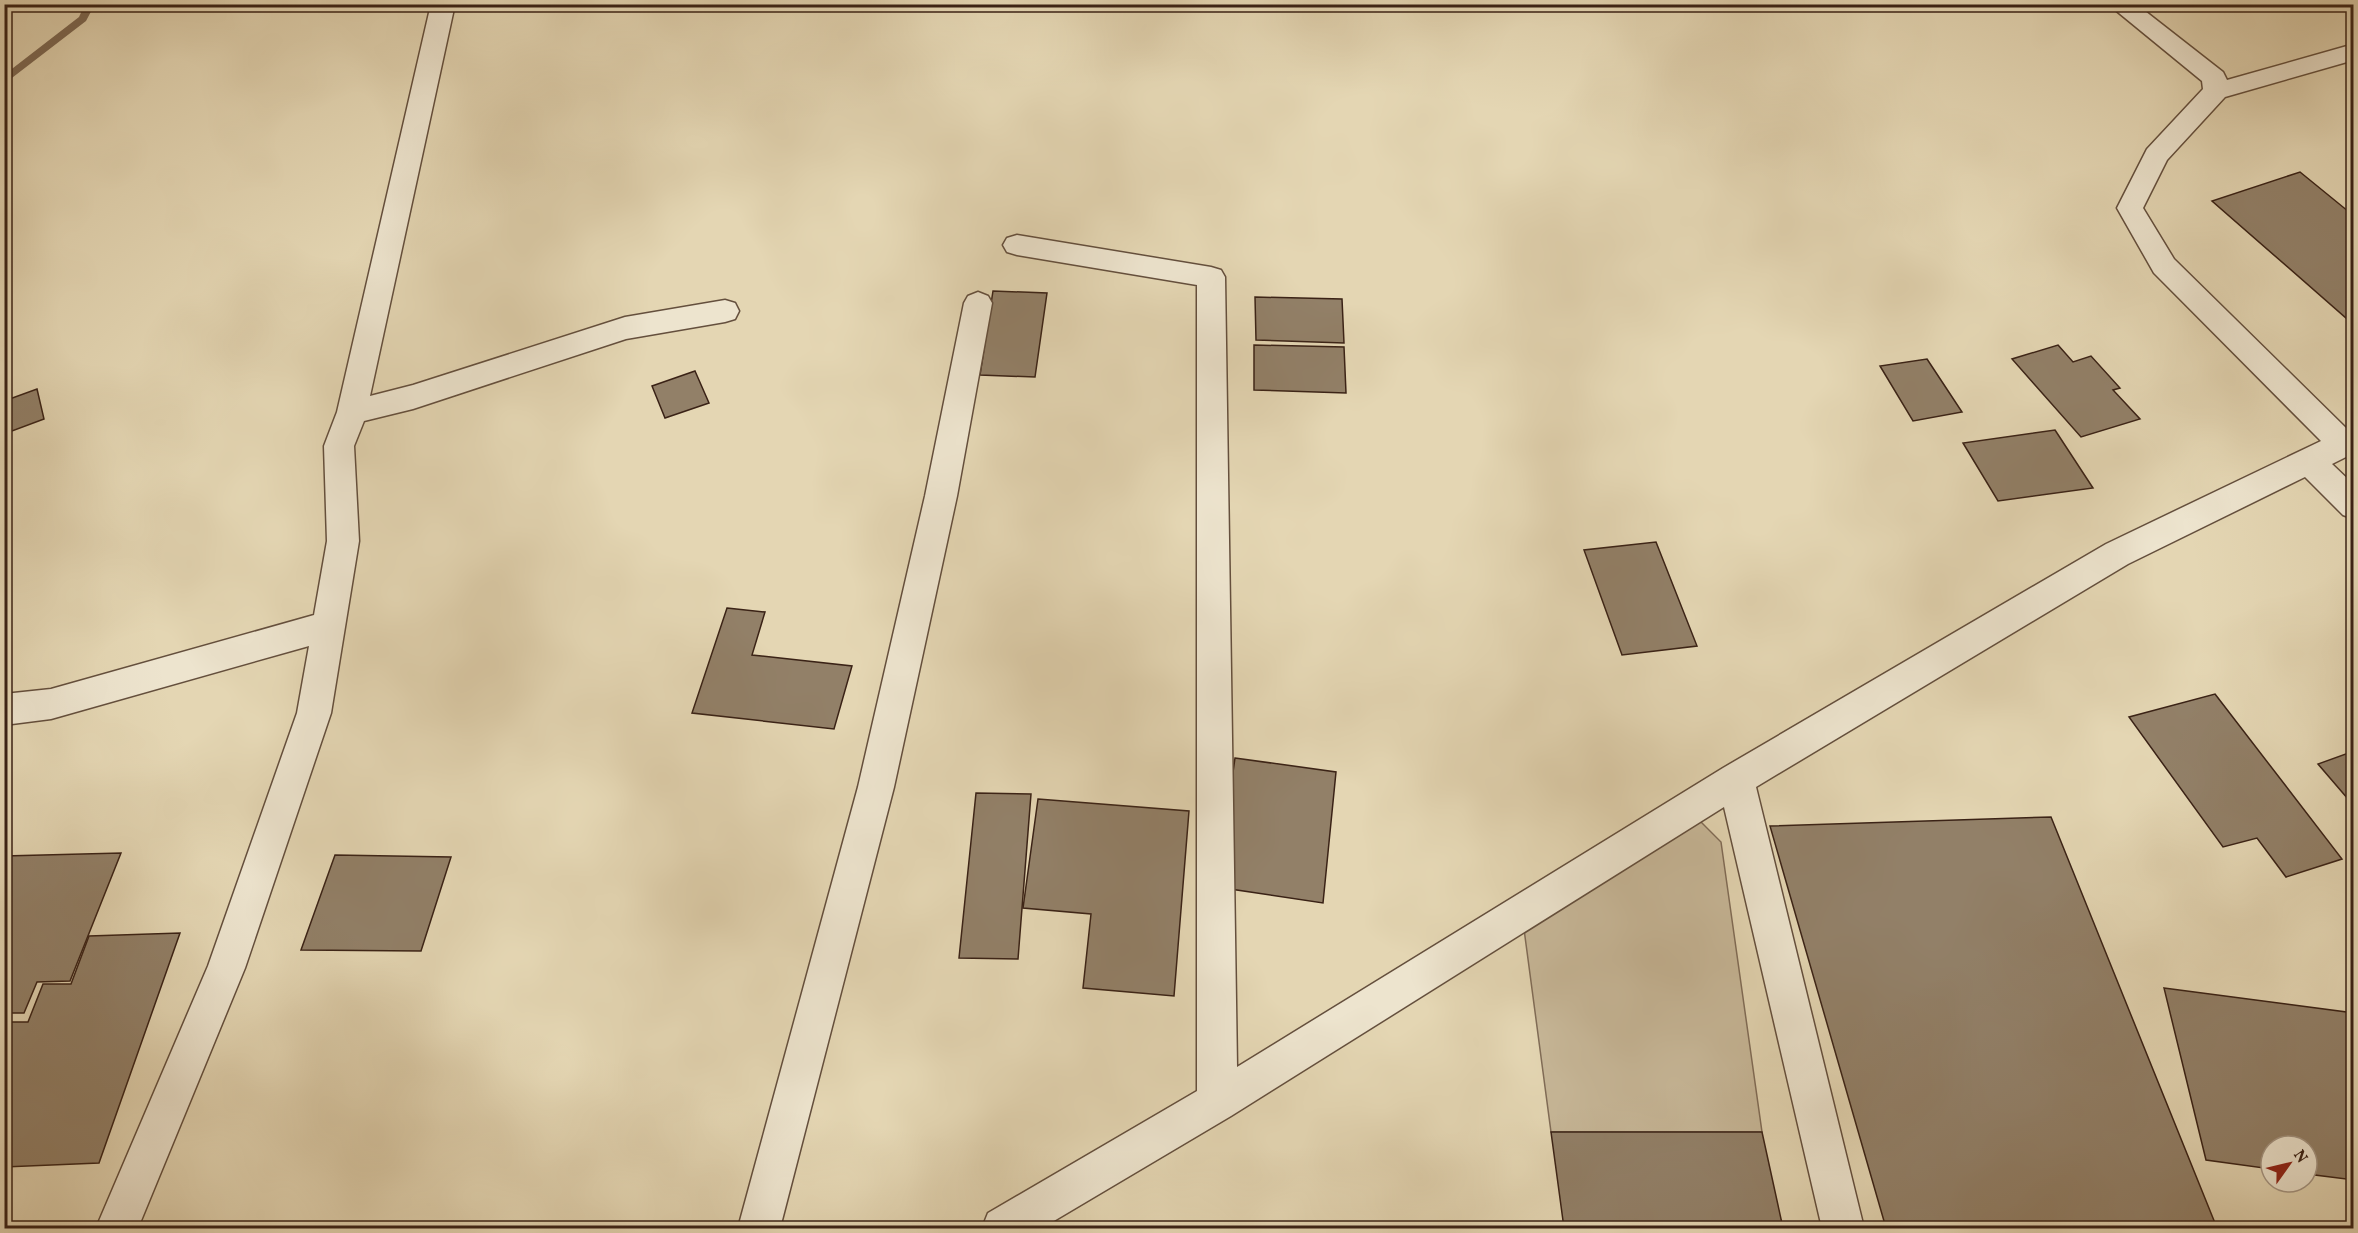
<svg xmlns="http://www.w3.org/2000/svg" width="2358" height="1233" viewBox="0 0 2358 1233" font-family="Vollkorn,serif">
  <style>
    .green { fill: #c7b798; stroke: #806c57; stroke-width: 1.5 }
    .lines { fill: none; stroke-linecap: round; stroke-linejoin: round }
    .stream { fill: #7d6954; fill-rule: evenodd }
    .building { fill: #928068; stroke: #3a2216; stroke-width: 1.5 }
    .minor-casing { stroke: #644f3d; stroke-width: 3 }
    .minor { fill: #ede4ce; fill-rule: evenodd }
  </style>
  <rect width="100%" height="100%" fill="#e4d6b3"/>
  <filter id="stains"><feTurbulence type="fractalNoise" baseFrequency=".00333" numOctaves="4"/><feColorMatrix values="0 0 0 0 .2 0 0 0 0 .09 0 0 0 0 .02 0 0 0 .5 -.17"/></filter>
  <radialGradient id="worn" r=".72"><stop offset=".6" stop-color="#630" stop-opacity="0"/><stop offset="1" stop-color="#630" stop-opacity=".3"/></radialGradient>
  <path class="green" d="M1697,818l24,24 41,290h-211l-27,-203z"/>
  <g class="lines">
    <path class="stream" d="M85,4h10l-9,17 -82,63v-9l75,-58z"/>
  </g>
  <g class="building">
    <path d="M2300,172l54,44v109l-142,-124z"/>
    <path d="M993,291l54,2 -12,84 -55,-2z"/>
    <path d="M1255,297l87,2 2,44 -88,-3z"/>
    <path d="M1254,345l90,2 2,46 -92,-3z"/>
    <path d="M2058,345l15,17 18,-6 29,32 -7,2 27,29 -59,18 -69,-78z"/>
    <path d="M1927,359l35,53 -49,9 -33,-55z"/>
    <path d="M695,371l14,32 -44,15 -13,-32z"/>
    <path d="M37,389l7,30 -40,15v-33z"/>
    <path d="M2055,430l38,58 -95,13 -35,-58z"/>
    <path d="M1656,542l41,104 -75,9 -38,-105z"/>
    <path d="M727,608l38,4 -13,43 100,11 -18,63 -142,-16z"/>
    <path d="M2215,694l127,165 -56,18 -29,-39 -34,9 -94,-130z"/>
    <path d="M2354,751v55l-36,-42z"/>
    <path d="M1235,758l101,14 -13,131 -106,-16z"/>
    <path d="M976,793l55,1 -13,165 -59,-1z"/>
    <path d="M1038,799l151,12 -15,185 -91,-8 8,-74 -68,-6z"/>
    <path d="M2051,817l166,411h-331l-116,-402z"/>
    <path d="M121,853l-51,128 -33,1 -13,31h-20v-157z"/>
    <path d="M335,855l116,2 -30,94 -120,-1z"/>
    <path d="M180,933l-81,230 -95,4v-145h24l15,-38h28l18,-48z"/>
    <path d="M2164,988l190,25v167l-47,-6v-28h-36v23l-65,-9z"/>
    <path d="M1551,1132h211l21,96h-219z"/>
  </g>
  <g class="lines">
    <g class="minor-casing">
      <g id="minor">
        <path d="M431,4h24l-85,392 43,-11 212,-68 100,-17 10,3 4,8 -4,8 -10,3 -99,17 -213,70 -49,12 -10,25 5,95 -28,172 -86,255 -107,260h-42l112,-262 89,-253 12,-67 -258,73 -47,6v-31l47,-5 263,-74 13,-74 -3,-95 13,-34z"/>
        <path d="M2108,4h28l87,68 4,8 127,-36v16l-129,37 -58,63 -24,48 31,51 173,170 7,-2v26l-22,11 22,21v34l-11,-4 -38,-38 -177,87 -372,223 108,441h-42l-98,-421 -493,309 -189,112h-60l6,-15 209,-122v-806l-180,-30 -10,-3 -4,-7 4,-7 10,-3 194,32 10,3 4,7 12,790 486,-299 383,-224 215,-103 -167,-168 -37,-65 30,-59 56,-60 -1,-8z"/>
        <path d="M978,292l10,4 4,7 -35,193 -63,291 -114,441h-42l120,-441 67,-291 39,-193 4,-7z"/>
      </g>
    </g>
    <use href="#minor" class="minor"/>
  </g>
  <rect width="2358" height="1233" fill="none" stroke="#e4d6b3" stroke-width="24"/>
  <rect x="6" y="6" width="2346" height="1221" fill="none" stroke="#3a2216" stroke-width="3"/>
  <rect x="12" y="12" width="2334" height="1209" fill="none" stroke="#3a2216" stroke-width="1.5"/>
  <g transform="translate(2289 1164) rotate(56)"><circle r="28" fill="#ede4ce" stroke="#a59684" stroke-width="1.5"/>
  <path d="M0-4.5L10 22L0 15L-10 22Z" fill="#8f2418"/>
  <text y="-9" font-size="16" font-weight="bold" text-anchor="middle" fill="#3a2216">N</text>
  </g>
  <rect width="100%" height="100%" filter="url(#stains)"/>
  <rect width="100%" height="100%" fill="url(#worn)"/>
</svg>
